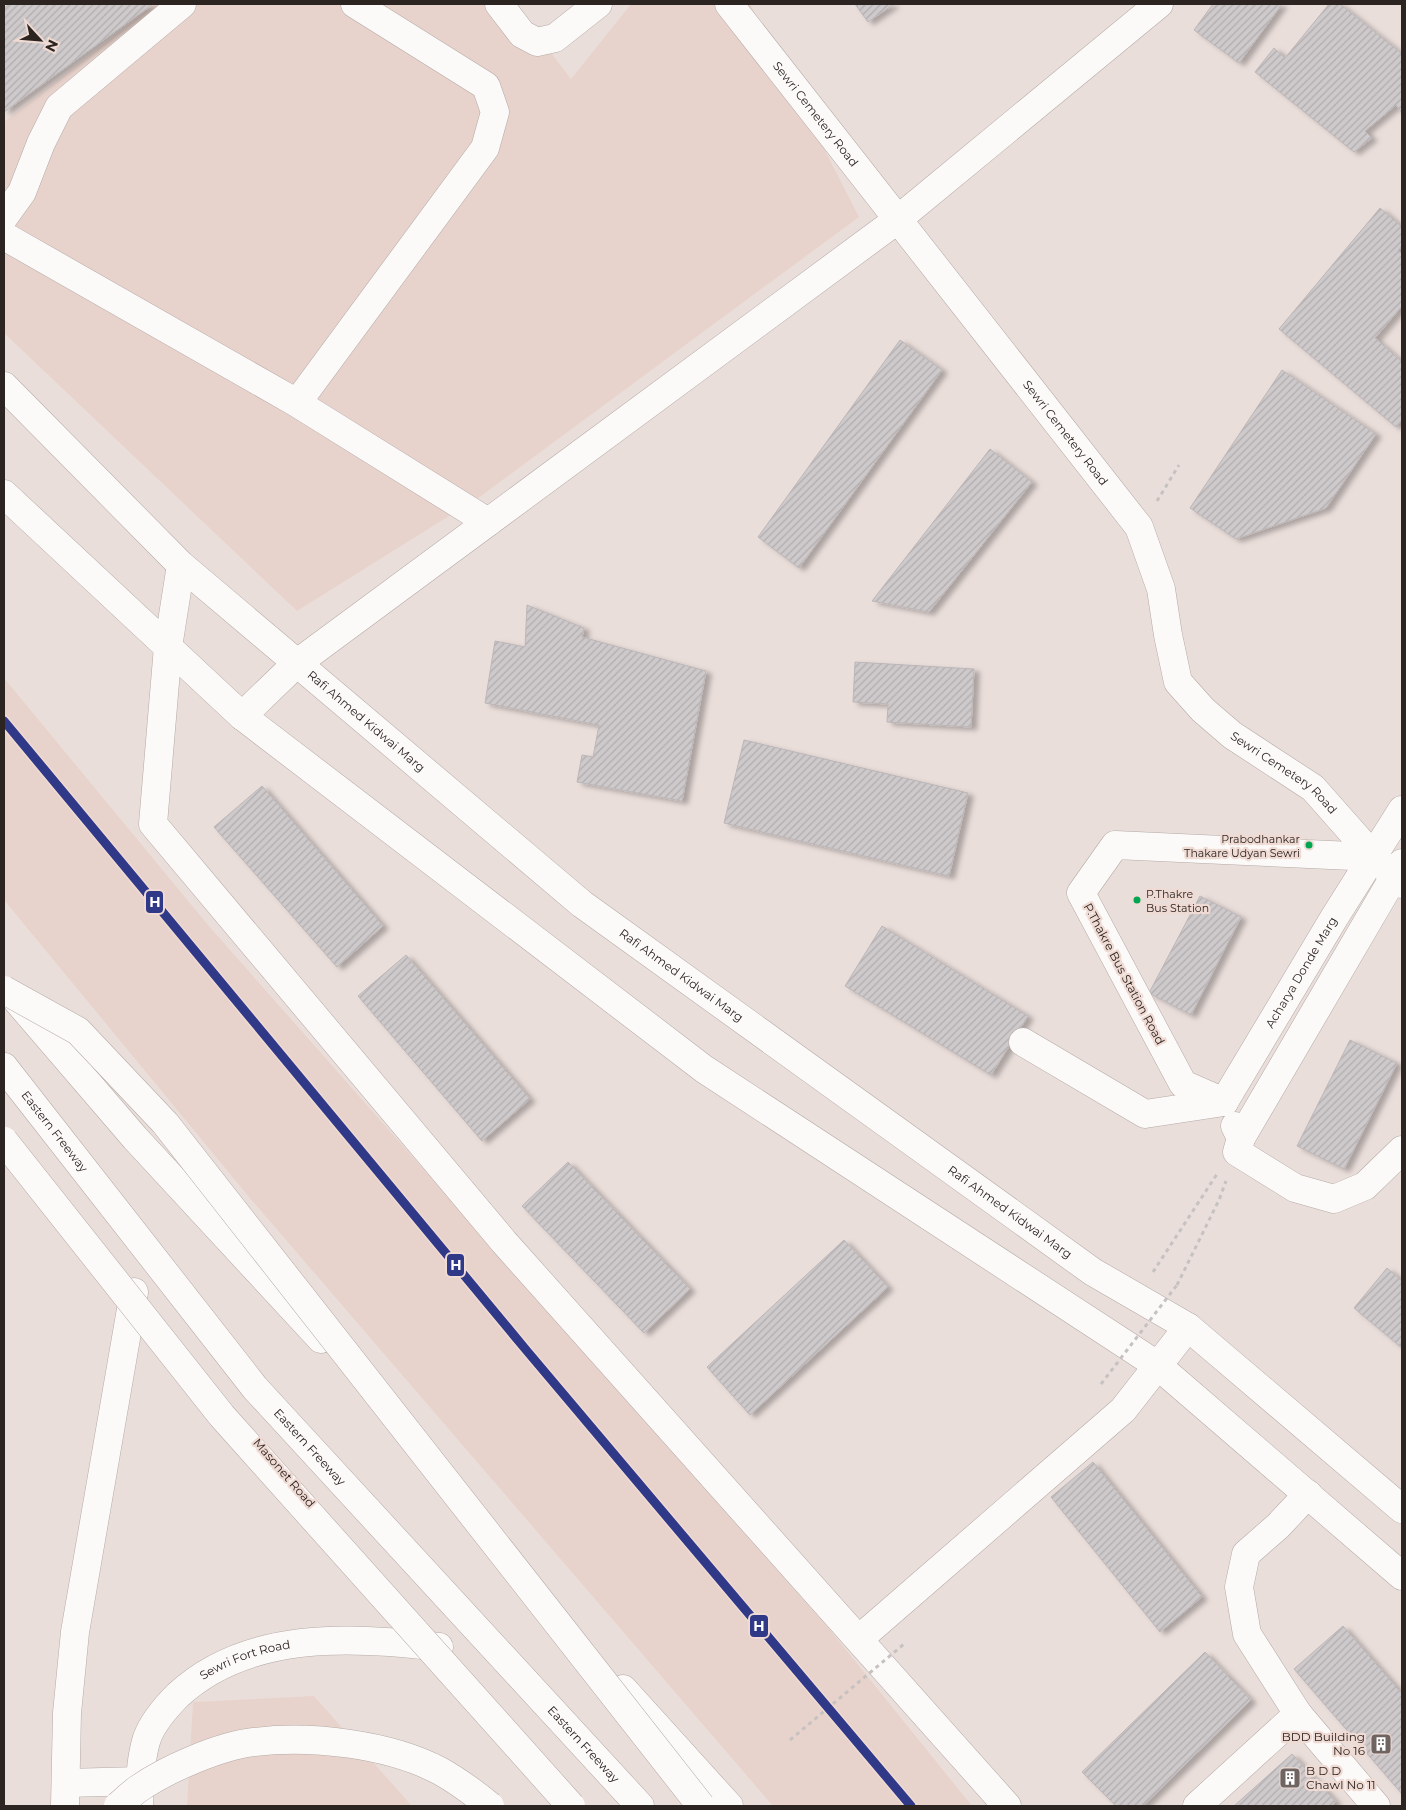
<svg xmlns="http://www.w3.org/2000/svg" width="1406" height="1810" viewBox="0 0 1406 1810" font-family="Montserrat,sans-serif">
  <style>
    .built { fill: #e8d3cc }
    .building { fill: url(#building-hatch); stroke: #bcb6b8; filter: url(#shadow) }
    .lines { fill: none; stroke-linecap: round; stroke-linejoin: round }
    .minor-casing { stroke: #b3aaa6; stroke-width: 29 }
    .major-casing { stroke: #b3aaa6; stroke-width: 29 }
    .highway-casing { stroke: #b3aaa6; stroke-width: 29 }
    .path { stroke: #c6c2c1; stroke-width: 3; stroke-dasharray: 4 4; stroke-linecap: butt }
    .minor { stroke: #fcfaf9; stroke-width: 28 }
    .major { stroke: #fcfaf9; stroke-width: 28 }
    .highway { stroke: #fcfaf9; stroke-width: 28 }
    .highway-bridge-casing { stroke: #b3aaa6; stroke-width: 29; stroke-linecap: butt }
    .path-bridge { stroke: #c6c2c1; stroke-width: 3; stroke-dasharray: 4 4; stroke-linecap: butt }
    .highway-bridge { stroke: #fcfaf9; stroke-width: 28 }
    .rail-1-casing { stroke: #f0dbd4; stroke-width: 12 }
    .rail-1 { stroke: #303888; stroke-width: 9 }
    .bus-dot { fill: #00a651; stroke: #f0dbd4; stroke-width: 2 }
    .labels { text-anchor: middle; stroke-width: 4.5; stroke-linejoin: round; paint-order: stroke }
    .bus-label { font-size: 11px; fill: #2c2421; stroke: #f0dbd4; text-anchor: end }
    .street-label { font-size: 12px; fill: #2c2421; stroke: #f0dbd4 }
    .poi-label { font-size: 12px; fill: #2c2421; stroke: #f0dbd4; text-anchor: end }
    .line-badge { stroke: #f0dbd4; stroke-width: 2 }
    .badge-label { font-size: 14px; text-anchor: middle; font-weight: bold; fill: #fff }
  </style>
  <defs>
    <pattern id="building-hatch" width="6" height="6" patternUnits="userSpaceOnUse" patternTransform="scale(1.25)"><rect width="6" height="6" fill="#cec9ca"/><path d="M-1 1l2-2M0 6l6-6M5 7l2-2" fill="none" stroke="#b1acad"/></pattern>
    <filter id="shadow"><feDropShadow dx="5.5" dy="3" stdDeviation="2.5" flood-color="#0004"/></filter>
  </defs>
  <rect width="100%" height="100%" fill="#eadeda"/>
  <g class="built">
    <path d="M155,4h359l57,75 60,-75h119l109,213 -378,279 -184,115 -293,-278v-211z"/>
    <path d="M4,678l204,247 622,705 142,176h-199l-524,-609 -245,-297z"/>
    <path d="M314,1696l98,110h-225l6,-104z"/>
  </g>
  <g class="building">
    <path d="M9,4h144l-149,108v-104z"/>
    <path d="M855,4h39l-26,18z"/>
    <path d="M1213,4h69l-43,59 -45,-33z"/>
    <path d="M1329,4h11l62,50v59l-6,-8 -31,26 7,7 -18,14 -99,-80 19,-24 11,10z"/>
    <path d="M1380,208l22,19v18l-4,6 4,3v52l-27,32 27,24v58l-6,7 -117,-98z"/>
    <path d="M900,340l42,30 -143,198 -41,-31z"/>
    <path d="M1282,370l94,64 -50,74 -90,31 -46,-31z"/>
    <path d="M990,449l42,33 -103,130 -57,-11z"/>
    <path d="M527,605l57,23 -2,9 124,34 -24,130 -105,-19 5,-27 11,2 6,-32 -114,-22 10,-62 30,6z"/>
    <path d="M855,662l119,7 -3,58 -84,-5 1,-18 -35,-2z"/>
    <path d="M744,740l224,53 -19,83 -225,-53z"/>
    <path d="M262,786l121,140 -46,41 -123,-140z"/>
    <path d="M1200,896l41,21 -50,98 -42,-22z"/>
    <path d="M882,926l146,90 -37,59 -146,-89z"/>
    <path d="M406,955l124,144 -48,42 -124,-145z"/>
    <path d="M1350,1040l47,23 -53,106 -47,-23z"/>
    <path d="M568,1162l122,127 -46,44 -122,-127z"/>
    <path d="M844,1240l44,47 -138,128 -43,-48z"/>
    <path d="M1387,1268l15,13v67l-48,-40z"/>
    <path d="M1093,1462l109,135 -42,35 -109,-135z"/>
    <path d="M1343,1626l59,68v100l-108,-125z"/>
    <path d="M1205,1652l46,48 -108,106h-27l-34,-34z"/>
    <path d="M1292,1754l44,48 -4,4h-98z"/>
  </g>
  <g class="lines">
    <g class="minor-casing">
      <g id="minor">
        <path d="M499,4l23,30 15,8 18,-4 43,-34"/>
        <path id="s1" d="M729,4l410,523 22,62 7,46 10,47 25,28 29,25 81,53 61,69 28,27"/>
        <path d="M4,217l18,-25 19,-49 18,-36 123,-103"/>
        <path d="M4,236l293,167 191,119"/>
        <path d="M297,403l188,-255 10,-36 -9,-26 -131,-82"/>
        <path d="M181,565l-13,82 -15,177 351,418 503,564"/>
        <path d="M242,716l54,-52 601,-444 262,-216"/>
        <path d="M14,997l121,141 186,201"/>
        <path d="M1023,1042l122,72 79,-12"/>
        <path d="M1224,1102l-41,-18 -102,-191 34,-48 259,12"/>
        <path id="s2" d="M1224,1102l110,-184 68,-108"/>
        <path d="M1235,1126l6,12 -4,14 58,36 39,11 31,-13 37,-36"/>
        <path d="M1241,1138l161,-275"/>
        <path d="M1308,1494l-30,32 -32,28 -7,33 8,47 51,80 78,92"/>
        <path d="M859,1639l264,-229 65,-83"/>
        <path d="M623,1689l106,117"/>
        <path id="s3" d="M139,1806c1,-22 1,-46 8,-68 6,-16 19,-31 31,-43 69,-64 174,-59 261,-48"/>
        <path d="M1197,1806l101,-92"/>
      </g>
    </g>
    <g class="major-casing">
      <g id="major">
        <path id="s4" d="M4,386l177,179 401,339 511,368 95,55 214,182"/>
        <path d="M4,494l238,222 462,353 453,296 245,211"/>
      </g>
    </g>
    <g class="highway-casing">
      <g id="highway">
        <path id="s5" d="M4,1067l251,321 385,418"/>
        <path d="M66,1783l74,-2"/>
        <path d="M65,1806l2,-93 8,-81 59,-340"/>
      </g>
    </g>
    <g class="path">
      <path d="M1157,501l22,-36"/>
      <path d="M1153,1272l64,-98"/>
      <path d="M1177,1285l42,-85 7,-19"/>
    </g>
    <use href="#minor" class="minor"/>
    <use href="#major" class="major"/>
    <use href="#highway" class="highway"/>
    <g class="highway-bridge-casing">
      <g id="highway-bridge">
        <path d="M4,990l74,41 87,92 536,683"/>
        <path d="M4,1141l218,275 349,390"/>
        <path d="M118,1806c6,-5 13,-12 20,-17 29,-20 81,-43 116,-47 57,-7 135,2 186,29 18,10 34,22 50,35"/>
      </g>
    </g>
    <g class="path-bridge">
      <path d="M1101,1384l76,-99"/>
      <path d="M790,1740l114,-96"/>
    </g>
    <use href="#highway-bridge" class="highway-bridge"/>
    <g class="rail-1-casing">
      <path id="rail-1" d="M4,721l523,630 384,455"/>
    </g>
    <use href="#rail-1" class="rail-1"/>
  </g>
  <defs>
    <g id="building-square" transform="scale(1.125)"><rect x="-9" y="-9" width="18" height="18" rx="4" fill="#6e6562" stroke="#f0dbd4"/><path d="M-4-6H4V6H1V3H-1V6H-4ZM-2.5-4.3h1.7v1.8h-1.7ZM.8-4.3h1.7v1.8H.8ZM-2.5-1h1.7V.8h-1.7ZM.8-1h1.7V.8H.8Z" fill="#fff"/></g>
  </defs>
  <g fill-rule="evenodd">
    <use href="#building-square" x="1381" y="1744"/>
    <use href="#building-square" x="1290" y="1778"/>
  </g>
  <g class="bus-dot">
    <circle cx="1309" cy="845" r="4.5"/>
    <circle cx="1137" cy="900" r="4.5"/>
  </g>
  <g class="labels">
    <g class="bus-label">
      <text x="1300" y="843">Prabodhankar<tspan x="1300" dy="14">Thakare Udyan Sewri</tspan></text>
      <text x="1146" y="898" text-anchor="start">P.Thakre<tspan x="1146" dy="14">Bus Station</tspan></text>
    </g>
    <g class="street-label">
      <text dy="4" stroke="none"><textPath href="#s1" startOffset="140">Sewri Cemetery Road</textPath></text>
      <text dy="4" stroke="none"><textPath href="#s1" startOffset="545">Sewri Cemetery Road</textPath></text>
      <text dy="4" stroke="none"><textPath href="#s4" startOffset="494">Rafi Ahmed Kidwai Marg</textPath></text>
      <text dy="4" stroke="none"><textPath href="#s1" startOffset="965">Sewri Cemetery Road</textPath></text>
      <text dy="4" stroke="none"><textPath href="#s2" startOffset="151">Acharya Donde Marg</textPath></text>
      <text transform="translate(1124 974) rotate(62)" y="4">P.Thakre Bus Station Road</text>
      <text dy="4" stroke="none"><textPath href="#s4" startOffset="899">Rafi Ahmed Kidwai Marg</textPath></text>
      <text dy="4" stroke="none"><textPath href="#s5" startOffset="82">Eastern Freeway</textPath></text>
      <text dy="4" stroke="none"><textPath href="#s4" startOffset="1304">Rafi Ahmed Kidwai Marg</textPath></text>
      <text dy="4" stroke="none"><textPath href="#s5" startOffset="488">Eastern Freeway</textPath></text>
      <text transform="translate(284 1473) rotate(49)" y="4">Masonet Road</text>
      <text dy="4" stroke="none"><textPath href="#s3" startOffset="199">Sewri Fort Road</textPath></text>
      <text dy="4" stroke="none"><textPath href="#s5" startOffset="892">Eastern Freeway</textPath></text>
    </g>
    <g class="poi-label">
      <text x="1365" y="1741">BDD Building<tspan x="1365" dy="14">No 16</tspan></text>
      <text x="1306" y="1775" text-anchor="start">B D D<tspan x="1306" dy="14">Chawl No 11</tspan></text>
    </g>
  </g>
  <g class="line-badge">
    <rect x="145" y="890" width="19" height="24" rx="5" fill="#303888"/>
    <rect x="446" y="1253" width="19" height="24" rx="5" fill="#303888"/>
    <rect x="749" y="1614" width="20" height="24" rx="5" fill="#303888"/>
  </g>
  <g class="badge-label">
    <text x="155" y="907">H</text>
    <text x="456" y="1270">H</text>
    <text x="759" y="1631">H</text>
  </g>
  <rect width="1406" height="1810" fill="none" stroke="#2c2421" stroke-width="10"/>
  <g transform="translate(40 40) rotate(116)" stroke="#f0dbd4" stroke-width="4" paint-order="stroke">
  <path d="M0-4L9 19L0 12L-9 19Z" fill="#2c2421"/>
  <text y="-8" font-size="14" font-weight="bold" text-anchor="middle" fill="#2c2421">N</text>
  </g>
</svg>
